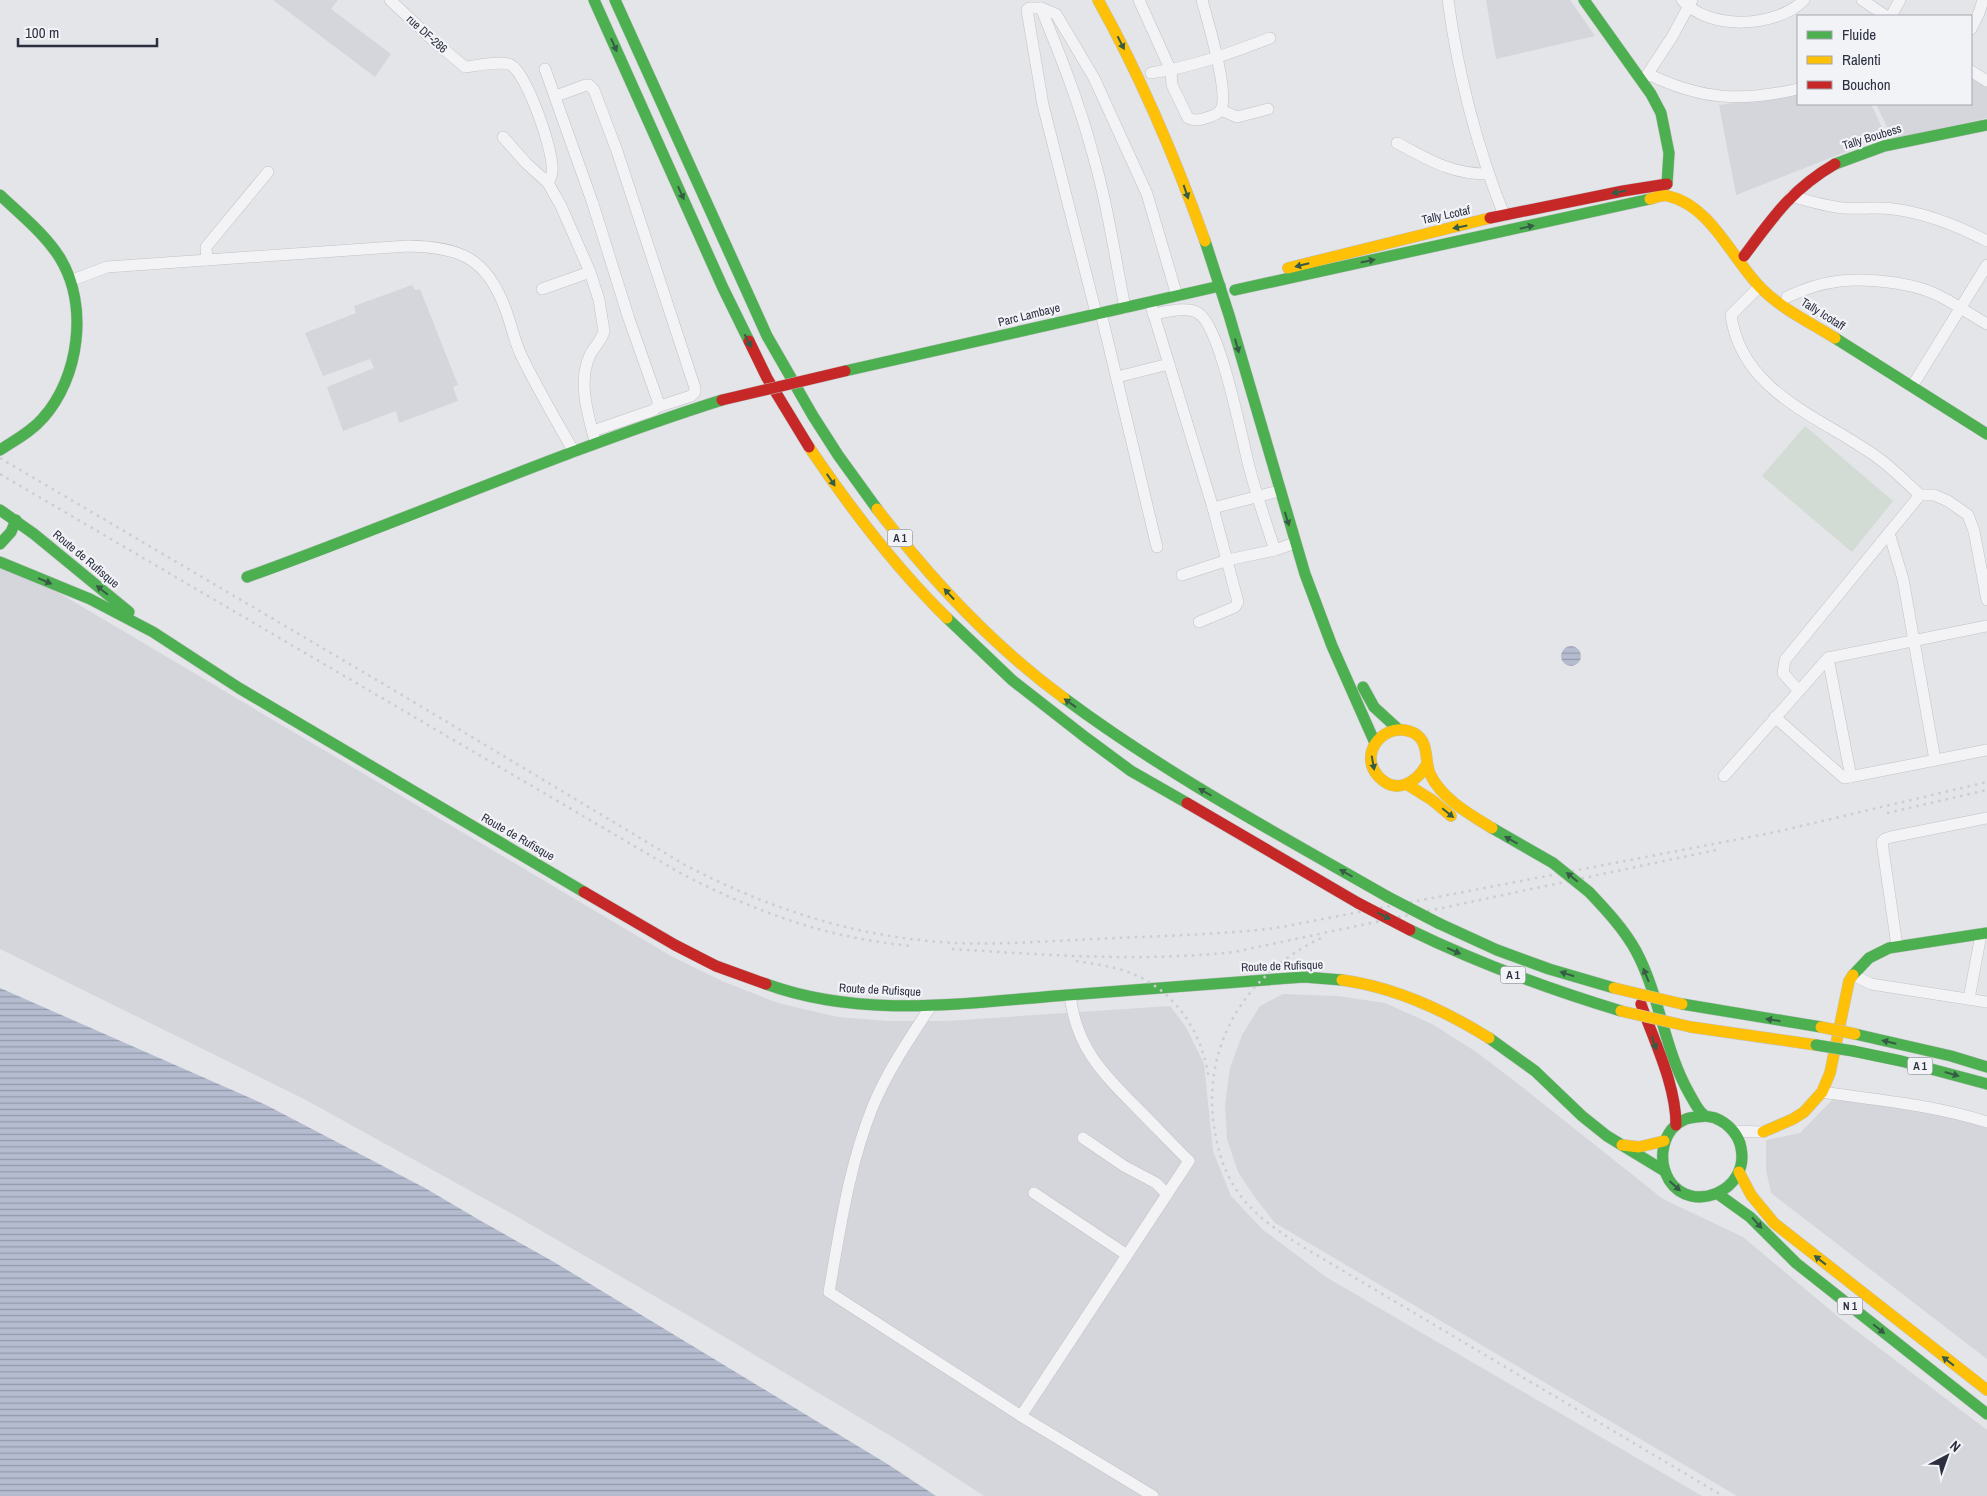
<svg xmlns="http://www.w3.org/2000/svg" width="1987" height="1496" viewBox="0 0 1987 1496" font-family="'Archivo Narrow',sans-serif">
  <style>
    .built { fill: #d4d6dc }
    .grass { fill: #d2dbd4 }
    .water { fill: url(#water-rules) }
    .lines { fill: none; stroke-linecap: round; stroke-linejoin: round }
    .street-casing { stroke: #c0c2c4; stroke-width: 12 }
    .fast-casing { stroke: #c0c2c4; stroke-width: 12 }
    .slow-casing { stroke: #c0c2c4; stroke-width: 12 }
    .jam-casing { stroke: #c0c2c4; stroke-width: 12 }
    .street { stroke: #f3f3f5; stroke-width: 11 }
    .fast { stroke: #4caf50; stroke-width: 11 }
    .slow { stroke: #ffc107; stroke-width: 11 }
    .jam { stroke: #c62828; stroke-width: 11 }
    .rail { stroke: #cccdd0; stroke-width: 2.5; stroke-dasharray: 2.5 5; stroke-linecap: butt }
    .fast-bridge-casing { stroke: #c0c2c4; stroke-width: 12; stroke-linecap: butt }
    .slow-bridge-casing { stroke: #c0c2c4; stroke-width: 12; stroke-linecap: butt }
    .jam-bridge-casing { stroke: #c0c2c4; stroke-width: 12; stroke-linecap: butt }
    .fast-bridge { stroke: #4caf50; stroke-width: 11 }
    .slow-bridge { stroke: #ffc107; stroke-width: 11 }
    .jam-bridge { stroke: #c62828; stroke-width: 11 }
    .oneway { fill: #375c46 }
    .labels { text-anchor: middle; stroke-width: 4.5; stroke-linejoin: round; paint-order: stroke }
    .shield { fill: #f2f3f7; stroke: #676a77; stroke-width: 1 }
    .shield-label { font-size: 11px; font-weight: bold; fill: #2c2f40 }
    .street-label { font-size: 12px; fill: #2c2f40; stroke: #f2f3f7 }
  </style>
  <defs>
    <pattern id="water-rules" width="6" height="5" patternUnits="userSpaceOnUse" patternTransform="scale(1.25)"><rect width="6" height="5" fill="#b5bcd0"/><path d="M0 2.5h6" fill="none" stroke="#9399aa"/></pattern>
  </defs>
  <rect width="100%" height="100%" fill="#e3e5e8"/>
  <g class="built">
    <path d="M273,0h65l-7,9 60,45 -16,23z"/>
    <path d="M1486,0h84l25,36 -99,23z"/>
    <path d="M1971,74l16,10v34l-94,21 -17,-35h95z"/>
    <path d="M1798,93v11h73l15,32 -150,59 -17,-90z"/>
    <path d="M412,285l3,5 5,-1 38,96 -5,2 5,14 -59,22 -3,-12 -53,20 -16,-44 47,-19 -4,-9 -47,17 -18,-43 51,-20 -2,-7z"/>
    <path d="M0,558l671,398 51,25 56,22 60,14 49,4h60l223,-15 16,21 18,37 9,87 18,45 31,33 64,48 376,219h-718l-80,-52 -201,-120 -189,-109 -210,-116 -304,-150z"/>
    <path d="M1283,994l55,2 47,7 47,21 43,27 46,35 142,113 80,38 98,82 146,111v66h-250l-462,-273 -21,-27 -16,-24 -11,-33 -2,-34 5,-37 12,-33 18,-29z"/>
    <path d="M1838,1094l149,31v234l-216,-166 -5,-23v-30l34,-7z"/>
  </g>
  <path class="grass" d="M1805,426l88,75 -41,51 -90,-76z"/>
  <g class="water">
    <circle cx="1571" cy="656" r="10"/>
    <path d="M0,988l266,117 159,83 56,33 73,41 335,203 47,31h-936z"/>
  </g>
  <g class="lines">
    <g class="street-casing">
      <g id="street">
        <path d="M390,0l45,42 30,25c11,-1 37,-7 46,-2 16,9 44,89 41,107 0,3 -2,7 -4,11"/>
        <path d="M1139,0l32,71 1,14 16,33c7,3 11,2 18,0 5,-2 11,-3 14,-7 11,-14 -13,-92 -18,-111"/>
        <path d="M1448,0c10,74 29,147 56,215"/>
        <path d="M1682,0c27,31 94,28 122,0"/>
        <path d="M1862,0l24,16"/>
        <path d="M1041,8l15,6 38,64 53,116 30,102"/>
        <path d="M1891,16l9,-16"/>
        <path d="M1971,29l8,-16 4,-13"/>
        <path d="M545,69l48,135 36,115 30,85 -5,6 -61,21"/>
        <path d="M1971,71l16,10"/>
        <path d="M1151,73c42,-6 80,-20 119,-35"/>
        <path d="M1648,74c54,26 93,28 150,15"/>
        <path d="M1645,78l27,-41 20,-37"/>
        <path d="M556,96l30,-11h3l5,5 23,61 78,237v4l-4,4 -34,11"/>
        <path d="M1221,110l16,7 31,-8"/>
        <path d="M503,137l23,26 22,20 13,23 29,66 9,28 5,31c-2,9 -10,16 -14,24 -12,25 -3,57 4,82"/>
        <path d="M1397,143c33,17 53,31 91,31"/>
        <path d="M1791,196c17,5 34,10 52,12 17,1 34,-1 50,1 33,4 65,17 94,32"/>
        <path d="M207,260l-1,-13 62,-75"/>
        <path d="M70,281l37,-14 301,-21c51,1 78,11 97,62 6,15 9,32 16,47 16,33 35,65 53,97"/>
        <path d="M1759,287l-28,28c10,74 82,99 137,136 20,12 35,29 52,44"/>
        <path d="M542,289l48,-17"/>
        <path d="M1787,297c38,-18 67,-20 109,-14 12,2 26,5 37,10 19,8 36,21 54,31"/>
        <path d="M1150,302l63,206 25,94 -3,5 -36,15"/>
        <path d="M1096,313l-53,-208 -16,-95 2,-2h12c19,47 38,94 51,143 15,51 23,105 33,157"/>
        <path d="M1101,313l56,234"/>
        <path d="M1153,314c13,-2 34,-8 45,-1 23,13 44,128 52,157 7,27 16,53 25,80"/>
        <path d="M1117,377l52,-13"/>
        <path d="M1916,380l71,-115"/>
        <path d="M1213,508l66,-17"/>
        <path d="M1889,533l14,46 32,181"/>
        <path d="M1182,575l46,-15 47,-10 20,-7"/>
        <path d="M1828,658l23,119"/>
        <path d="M1798,690l-15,-17 2,-13 135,-165h14l14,6 20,14 6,16 13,69"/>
        <path d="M1775,717l69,61 143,-28"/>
        <path d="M1724,776l104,-118 159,-32"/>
        <path d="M1897,946l-15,-104 3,-3 6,-2 96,-19"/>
        <path d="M1853,975l18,9 116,18"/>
        <path d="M1969,999l12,-65"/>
        <path d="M931,1006c-21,32 -43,64 -58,100 -24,59 -33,123 -44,186l192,124 132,80"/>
        <path d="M1822,1092c55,8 112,13 165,30"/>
        <path d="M1733,1131l30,1"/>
        <path d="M1083,1138l41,28 32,17 11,11"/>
        <path d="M1034,1193l93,62"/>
        <path d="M1021,1416l168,-255c-18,-18 -35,-36 -53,-54 -35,-35 -60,-61 -66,-112"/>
      </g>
    </g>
    <g class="fast-casing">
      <g id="fast">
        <path d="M594,0l129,288 26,53"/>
        <path d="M615,0l152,336 46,80 25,39 39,54"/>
        <path d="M1584,0l67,94 10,19 8,40 -2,31"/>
        <path d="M1835,164l49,-18 103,-21"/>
        <path d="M0,195c21,20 45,39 60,63 29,48 19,120 -17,160 -12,14 -28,22 -43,32"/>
        <path d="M1205,241l24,74 76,259 27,72 43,97"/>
        <path d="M1235,290l415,-91"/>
        <path d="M1835,338l152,96"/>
        <path d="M845,371l375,-85"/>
        <path d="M0,510l34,24 95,78"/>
        <path d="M0,544l11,-12 5,-12"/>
        <path d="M0,562l90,37 63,33 86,56 345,204"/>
        <path d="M247,577c159,-57 314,-126 475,-177"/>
        <path d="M947,618l65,62 73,57 46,34 56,32"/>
        <path d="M1363,687l11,20 24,22"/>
        <path d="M1064,698c102,76 214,136 324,199"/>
        <path d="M1492,828l61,35"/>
        <path d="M1589,892c17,18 35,37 47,59 24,45 28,98 53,142 4,7 9,18 15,22 3,2 8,2 11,3 13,5 24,17 26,30 9,43 -50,67 -72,32 -12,-21 -7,-51 17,-61 6,-2 13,-2 19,-3"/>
        <path d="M1438,923l59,27 52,19 65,19"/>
        <path d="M1410,930c68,33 138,59 211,81"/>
        <path d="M1853,975l16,-17 20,-10 98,-15"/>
        <path d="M766,984c93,34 192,20 289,12 83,-6 166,-13 249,-19l38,3"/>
        <path d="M1682,1004l139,23"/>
        <path d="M1855,1034l96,22 36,11"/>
        <path d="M1489,1038l46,33 47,45 25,20 56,34"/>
        <path d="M1853,1051l48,10 86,23"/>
        <path d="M1718,1194l32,23 46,46 191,151"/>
      </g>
    </g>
    <g class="slow-casing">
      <g id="slow">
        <path d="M1098,0c43,77 77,157 107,241"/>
        <path d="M1650,199c5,-1 13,-5 18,-3 43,9 65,65 94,93 20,20 49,34 73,49"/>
        <path d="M1288,268l202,-50"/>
        <path d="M809,447c41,61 86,120 138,171"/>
        <path d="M877,509c53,69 116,137 187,189"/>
        <path d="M1427,764c-10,18 -31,32 -49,12 -21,-23 8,-57 36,-43 16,9 10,27 16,41 12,25 39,40 62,54"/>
        <path d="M1408,785l24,15 19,16"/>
        <path d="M1342,980c52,7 102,30 147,58"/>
        <path d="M1691,1027l125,18"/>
        <path d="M1763,1132l30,-13 11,-7 18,-20 8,-19 19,-92 4,-6"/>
        <path d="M1622,1145l17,2 25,-6"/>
        <path d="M1739,1172l12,23 23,28 213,167"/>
      </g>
    </g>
    <g class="jam-casing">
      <g id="jam">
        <path d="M1490,218l133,-27 44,-7"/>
        <path d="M1744,256c29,-39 48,-67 91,-92"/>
        <path d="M749,341l18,37 42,69"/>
        <path d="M1187,803l171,100"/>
        <path d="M584,892l91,53 41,21 50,18"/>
        <path d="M1641,1004c13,37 35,81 35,121"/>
      </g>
    </g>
    <use href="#street" class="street"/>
    <use href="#fast" class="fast"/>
    <use href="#slow" class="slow"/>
    <use href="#jam" class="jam"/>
    <g class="rail">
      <path d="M0,458l392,231 293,176c80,42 164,70 255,77 51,4 104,-1 155,-3 60,-3 121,-4 181,-11l500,-96 211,-50"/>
      <path d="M0,474l682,400c76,39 145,64 230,72"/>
      <path d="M1887,813l100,-23"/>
      <path d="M1321,938c-72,35 -116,100 -108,181 3,22 7,42 18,62 16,30 44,48 72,66l420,249"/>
      <path d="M952,949c94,6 188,13 282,3l482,-102"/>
      <path d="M1076,961c13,2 26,4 39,7 53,13 87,58 94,112"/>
    </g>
    <g class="fast-bridge-casing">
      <g id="fast-bridge">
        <path d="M1553,863l36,29"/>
        <path d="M1388,897l50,26"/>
        <path d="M1816,1045l37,6"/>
      </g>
    </g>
    <g class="slow-bridge-casing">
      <g id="slow-bridge">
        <path d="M1614,988l68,16"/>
        <path d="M1621,1011l70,16"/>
        <path d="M1821,1027l34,7"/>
      </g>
    </g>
    <g class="jam-bridge-casing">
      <g id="jam-bridge">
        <path d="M722,400l123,-29"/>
        <path d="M1358,903l52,27"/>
      </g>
    </g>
    <use href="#fast-bridge" class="fast-bridge"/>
    <use href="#slow-bridge" class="slow-bridge"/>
    <use href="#jam-bridge" class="jam-bridge"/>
  </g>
  <defs><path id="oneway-solid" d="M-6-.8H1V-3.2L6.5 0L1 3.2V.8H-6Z" transform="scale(1.25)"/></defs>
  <g class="oneway">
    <use href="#oneway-solid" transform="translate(1121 43) rotate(63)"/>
    <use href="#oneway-solid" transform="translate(614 45) rotate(66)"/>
    <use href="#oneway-solid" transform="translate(1186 192) rotate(71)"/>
    <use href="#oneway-solid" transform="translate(1619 192) rotate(168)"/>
    <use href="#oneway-solid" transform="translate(681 193) rotate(66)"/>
    <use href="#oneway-solid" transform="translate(1460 227) rotate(169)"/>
    <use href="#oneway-solid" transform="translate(1527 227) rotate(-13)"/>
    <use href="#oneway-solid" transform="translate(1368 261) rotate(-12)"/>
    <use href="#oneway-solid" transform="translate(1302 265) rotate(166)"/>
    <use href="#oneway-solid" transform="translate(748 341) rotate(63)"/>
    <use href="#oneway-solid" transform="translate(1237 346) rotate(74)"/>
    <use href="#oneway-solid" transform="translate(831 480) rotate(56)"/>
    <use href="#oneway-solid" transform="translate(1287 519) rotate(73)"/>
    <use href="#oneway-solid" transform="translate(45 581) rotate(23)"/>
    <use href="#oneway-solid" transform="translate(102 590) rotate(-141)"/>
    <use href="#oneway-solid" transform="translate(949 594) rotate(-133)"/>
    <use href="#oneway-solid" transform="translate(1070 703) rotate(-144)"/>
    <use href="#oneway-solid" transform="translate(1373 763) rotate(80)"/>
    <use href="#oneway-solid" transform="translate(1205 792) rotate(-150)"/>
    <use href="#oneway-solid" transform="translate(1448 813) rotate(39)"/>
    <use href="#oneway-solid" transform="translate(1511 840) rotate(-151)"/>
    <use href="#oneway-solid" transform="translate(1346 873) rotate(-150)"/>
    <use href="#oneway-solid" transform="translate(1572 877) rotate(-141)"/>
    <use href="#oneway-solid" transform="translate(1384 916) rotate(28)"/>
    <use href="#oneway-solid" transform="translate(1454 951) rotate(24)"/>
    <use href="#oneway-solid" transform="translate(1567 974) rotate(-163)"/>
    <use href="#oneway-solid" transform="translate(1646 975) rotate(-112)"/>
    <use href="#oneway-solid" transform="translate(1773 1020) rotate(-171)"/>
    <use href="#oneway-solid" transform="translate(1889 1042) rotate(-167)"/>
    <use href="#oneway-solid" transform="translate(1654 1043) rotate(71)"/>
    <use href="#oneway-solid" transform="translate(1952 1074) rotate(16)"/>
    <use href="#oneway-solid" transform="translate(1675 1186) rotate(42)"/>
    <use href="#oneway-solid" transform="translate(1757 1223) rotate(48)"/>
    <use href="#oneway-solid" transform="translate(1820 1260) rotate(-142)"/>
    <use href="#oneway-solid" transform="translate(1879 1329) rotate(39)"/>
    <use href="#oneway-solid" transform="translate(1948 1361) rotate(-142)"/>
  </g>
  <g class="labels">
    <g class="shield">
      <rect x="887.5" y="529.5" width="25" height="17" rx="4"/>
      <rect x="1500.5" y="966.5" width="25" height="17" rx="4"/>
      <rect x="1907.5" y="1057.5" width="25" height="17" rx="4"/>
      <rect x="1837.5" y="1297.5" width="25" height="17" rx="4"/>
    </g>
    <g class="shield-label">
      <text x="900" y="542">A 1</text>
      <text x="1513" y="979">A 1</text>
      <text x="1920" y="1070">A 1</text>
      <text x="1850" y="1310">N 1</text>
    </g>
    <g class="street-label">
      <text transform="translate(427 34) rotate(42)" y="4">rue DF-286</text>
      <text transform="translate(1872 137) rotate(-17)" y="4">Tally Boubess</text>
      <text transform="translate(1446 215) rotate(-12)" y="4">Tally Lcotaf</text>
      <text transform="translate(1823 314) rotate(32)" y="4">Tally Icotaff</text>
      <text transform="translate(1029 315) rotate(-14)" y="4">Parc Lambaye</text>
      <text transform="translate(86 559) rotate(40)" y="4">Route de Rufisque</text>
      <text transform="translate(518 837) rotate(30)" y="4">Route de Rufisque</text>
      <text transform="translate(1282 966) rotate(-2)" y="4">Route de Rufisque</text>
      <text transform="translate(880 990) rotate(3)" y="4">Route de Rufisque</text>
    </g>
  </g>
  <rect x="1797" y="15" width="175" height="90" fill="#f2f3f7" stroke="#a3a5ae"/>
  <rect x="1807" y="31" width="25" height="8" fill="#4caf50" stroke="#a3a5ae"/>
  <text x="1842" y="40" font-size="15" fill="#2c2f40">Fluide</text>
  <rect x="1807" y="56" width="25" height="8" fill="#ffc107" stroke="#a3a5ae"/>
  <text x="1842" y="65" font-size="15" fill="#2c2f40">Ralenti</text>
  <rect x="1807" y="81" width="25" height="8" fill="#c62828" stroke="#a3a5ae"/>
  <text x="1842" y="90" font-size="15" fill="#2c2f40">Bouchon</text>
  <g transform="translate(1947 1456) rotate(41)" stroke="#f2f3f7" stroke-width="4" paint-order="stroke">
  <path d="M0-4L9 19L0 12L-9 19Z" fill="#2c2f40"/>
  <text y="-8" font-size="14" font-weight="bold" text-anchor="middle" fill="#2c2f40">N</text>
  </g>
  <path d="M18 38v8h139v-8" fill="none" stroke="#2c2f40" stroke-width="2.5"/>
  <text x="25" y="38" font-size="15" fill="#2c2f40" stroke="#f2f3f7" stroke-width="4" paint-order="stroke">100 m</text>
</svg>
